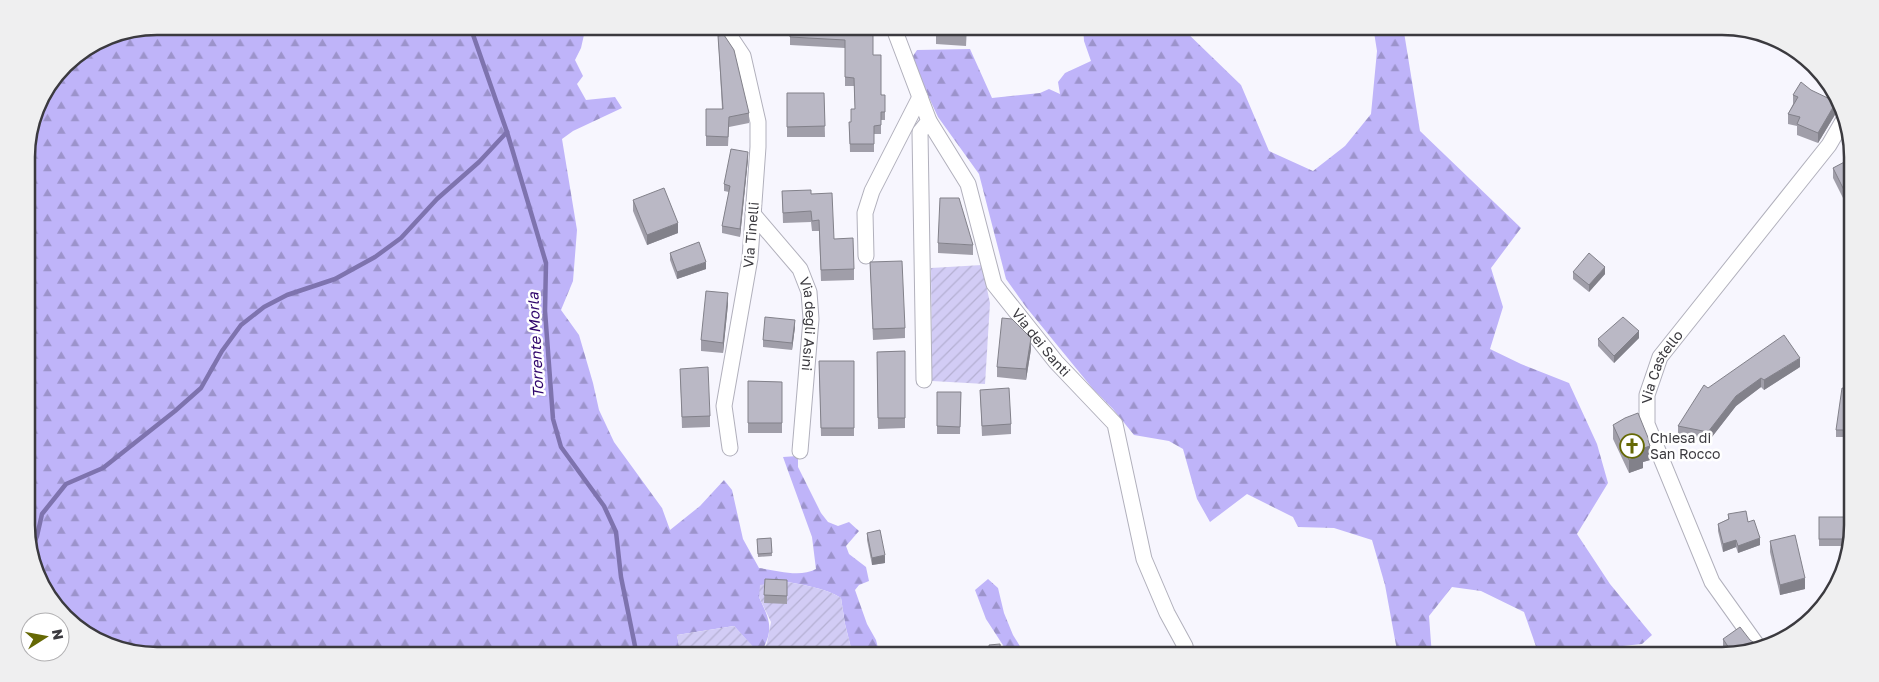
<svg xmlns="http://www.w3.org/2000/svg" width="1879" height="682" viewBox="0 0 1879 682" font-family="'Golos Text',sans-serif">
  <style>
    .forest { fill: url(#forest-firs) }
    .garden { fill: url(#garden-furrows) }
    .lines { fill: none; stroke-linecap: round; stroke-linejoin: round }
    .stream { stroke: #7e73ae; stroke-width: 4.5 }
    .minor-casing { stroke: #b1b0bc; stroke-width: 17 }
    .minor { stroke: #fff; stroke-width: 15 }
    .wall { fill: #a09ea9 }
    .shaded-wall { fill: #82818a }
    .building { fill: #bab8c5; stroke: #82818a }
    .labels { text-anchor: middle; stroke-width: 5; stroke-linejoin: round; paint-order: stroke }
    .street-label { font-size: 14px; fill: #3b3a3f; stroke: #fff }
    .poi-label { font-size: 14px; fill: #3b3a3f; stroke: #fff; text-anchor: start }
    .water-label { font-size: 15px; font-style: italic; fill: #30066c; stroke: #fff }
    .rim { fill: none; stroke: #3b3a3f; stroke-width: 2.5 }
  </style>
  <defs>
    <pattern id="forest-firs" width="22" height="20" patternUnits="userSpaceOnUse" patternTransform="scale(1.25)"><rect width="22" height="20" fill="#bfb4f9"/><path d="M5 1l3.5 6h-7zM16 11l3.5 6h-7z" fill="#9c93cb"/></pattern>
    <pattern id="garden-furrows" width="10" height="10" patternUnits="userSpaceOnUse" patternTransform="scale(1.25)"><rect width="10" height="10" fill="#d2ccf5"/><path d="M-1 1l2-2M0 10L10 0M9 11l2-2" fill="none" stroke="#b5b0d3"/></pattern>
  </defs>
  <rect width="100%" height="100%" fill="#f7f6fe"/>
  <g class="forest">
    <path d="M157,26h429l-5,22 -6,12 8,16 -6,8 9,16 29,-3 7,11 -49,23 -11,8 15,91 -4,51 -12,29 18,25 14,48 6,27 15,32 48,66 8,22 30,-24 24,-26 8,10 11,49 16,29c18,2 40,10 57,1l-4,-32 -29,-80 15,-1v11l23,46 7,9 10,4 11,-4 10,9 -13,15 3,8 17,13 3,14 -10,4 -4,5 12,34 9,16 4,16h-27l-8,-32 -4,-26c-15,-10 -42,-14 -60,-17l-22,16c12,26 15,32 1,58l-26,-29 -57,9 4,21h-524l-41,-7 -57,-38 -30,-61 -2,-401 13,-49 31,-41 36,-23z"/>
    <path d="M607,26h66l1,8 -6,2 -28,-7 -10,1z"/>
    <path d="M1083,26l98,1 60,58 28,66 44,20 32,-25 26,-32 6,-63 -4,-25h30l17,105 101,97 -30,40 12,39 -13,42 31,15 48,19 28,61 11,39 -31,51 33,50 42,51 -10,9 -39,4 1,8h-63l-2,-1 -15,-43 -43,-21 -29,-4 -23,29 3,40h-34l-13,-71 -13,-45 -38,-12 -36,-1 -5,-10 -46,-23 -37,28 -13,-23 -14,-50 -14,-8 -35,-6 -21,-26 -20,-20 -67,-82 -20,-28 -27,-105 -41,-57 -27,-58 6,-9 53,-1 22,49 48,-5 9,-4 11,5 -2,-12 7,-9 26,-12 -7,-20z"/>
    <path d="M988,579l10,9 6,25 9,22 13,21h-16l-24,-37 -11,-29z"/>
  </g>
  <g class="garden">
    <path d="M982,265l8,38 -5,81 -53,-3 -1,-113z"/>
    <path d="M781,581c18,3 45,7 60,17l4,26 8,32h-172l-4,-21 57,-9 27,29 6,-12 4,-21 -12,-25 1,-12z"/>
  </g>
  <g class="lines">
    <g class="stream">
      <path d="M470,26l37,106 39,131 -1,48 8,108 8,28 43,59 12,26 5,45 16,79"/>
      <path d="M30,552l7,-16 5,-22 24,-30 37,-16 72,-57 26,-23 21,-37 19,-26 23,-18 23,-12 48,-16 40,-22 26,-19 36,-39 42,-37 28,-30"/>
    </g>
    <g class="minor-casing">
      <g id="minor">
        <path d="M726,26l3,9 14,21 15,66v25l-8,111 -26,148 6,42"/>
        <path id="s1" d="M893,26l36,95 39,63 26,100 62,78 59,62 29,135 23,54 18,33 2,10"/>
        <path id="s2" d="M753,214l47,55 9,23 2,27 -11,132"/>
        <path d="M866,256l-1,-43 7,-22 48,-94"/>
        <path d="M924,380l-4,-248 9,-11"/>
        <path id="s3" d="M1757,645l-45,-63 -65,-158v-29l13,-38 169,-212 14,-24"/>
      </g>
    </g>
    <use href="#minor" class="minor"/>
  </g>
  <g class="wall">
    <path d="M873,26v29l12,57v8h-4v14h-7v18h-24l-1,-30h2l4,-13 -1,-23h-9v-38l-55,-3v-8z"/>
    <path d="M936,26h31l-1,20 -30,-2z"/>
    <path d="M718,36l31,77v10l-20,4 -1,19h-22v-37h16z"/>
    <path d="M1811,90l25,17v6l-18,30 -21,-8v-9l-9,-2v-10l5,-10v-9z"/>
    <path d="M787,93h37l1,44h-38z"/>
    <path d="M1852,158v56h-1l-18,-36v-10z"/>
    <path d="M748,159l-8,78 -18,-4v-7l7,-34 -5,-1v-7z"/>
    <path d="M782,191l29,3 23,45 20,30v11l-33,1 -2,-50h-7l-1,-9 -28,1z"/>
    <path d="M633,200l45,33 -31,12 -14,-34z"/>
    <path d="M938,243l35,2v10l-35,-2z"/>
    <path d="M670,253l36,16 -29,10 -7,-19z"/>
    <path d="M870,262l35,66v10l-32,2z"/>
    <path d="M1573,272l32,2 -16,18 -16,-13z"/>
    <path d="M728,304l-5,49 -22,-2v-11z"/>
    <path d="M795,327l-3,23 -29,-3v-7z"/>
    <path d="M1639,338l-25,25 -16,-17v-7z"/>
    <path d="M1031,349l-5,31 -29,-3v-10z"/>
    <path d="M905,351v77l-27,1 -1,-77z"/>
    <path d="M819,361h35v75h-33z"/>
    <path d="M1800,367l-36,23 -3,-3 -25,19 -28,36 -30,-6v-10l30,-38z"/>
    <path d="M680,369l30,47v11l-28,1z"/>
    <path d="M748,381l34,1v51h-34z"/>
    <path d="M980,390l31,34v10l-29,2z"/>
    <path d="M1852,390v47h-16v-7z"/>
    <path d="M937,392h24l-1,42h-23z"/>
    <path d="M1613,425l36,19 1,16 -7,2v6l-14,5 -16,-34z"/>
    <path d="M1728,514l20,8 12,23 -22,8 -2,-6 -13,5 -5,-21v-7l10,-5z"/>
    <path d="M1819,517h31l-1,29h-30z"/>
    <path d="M867,533l18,30 -13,2 -5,-25z"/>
    <path d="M771,538l1,18 -14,1 -1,-18z"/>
    <path d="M1770,541l35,48 -25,6 -10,-43z"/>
    <path d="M765,579l22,1v24l-23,-1z"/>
    <path d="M1723,639l27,1 7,5 -27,10h-3l-4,-6z"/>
  </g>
  <g class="shaded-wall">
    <path d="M1835,104l1,3v6l-18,30v-10z"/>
    <path d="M748,152v7l-8,78v-8z"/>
    <path d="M678,223v10l-31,12v-10z"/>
    <path d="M706,262v7l-29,10v-7z"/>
    <path d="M1605,267v7l-16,18v-7z"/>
    <path d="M728,293v11l-5,49v-10z"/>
    <path d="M795,320v7l-3,23v-7z"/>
    <path d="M1639,331v7l-25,25v-7z"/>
    <path d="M1031,338v11l-5,31v-11z"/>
    <path d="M1800,358v9l-36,23v-10z"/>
    <path d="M1761,378v9l-25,19 -28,36v-10l28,-36z"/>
    <path d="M1648,440h1v6h1v14l-7,2v6l-14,5v-13l12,-11z"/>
    <path d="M1760,538v7l-22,8v-7z"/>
    <path d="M1736,540v7l-13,5v-8z"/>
    <path d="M885,555v8l-13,2v-7z"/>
    <path d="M1805,578v11l-25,6v-10z"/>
  </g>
  <g class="building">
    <path d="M791,26h82v29h8v40h4v17h-4v13l-7,1v18h-24l-1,-22h2v-13h4l-1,-31 -9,-1v-37l-55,-3z"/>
    <path d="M936,26h30v9l-30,-2z"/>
    <path d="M724,35l10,15 15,63 -20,4 -1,20 -22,-1v-27h17l-5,-73z"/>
    <path d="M1801,82l10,8 23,11 1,3 -17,29 -21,-9 3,-7 -12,-3 10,-17 -5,-2z"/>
    <path d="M787,93h37l1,33 -38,1z"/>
    <path d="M731,149l17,3 -8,77 -18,-3 8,-40 -6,-2z"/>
    <path d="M1852,158v45l-1,1 -18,-36z"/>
    <path d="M664,188l14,35 -31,12 -14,-35z"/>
    <path d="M811,190v4l21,-1 2,46 19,-1 1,31 -33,1 -2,-50 -7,1 -1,-10 -28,2 -1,-22z"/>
    <path d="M940,198h19l14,47 -35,-2z"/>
    <path d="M699,242l7,20 -29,10 -7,-19z"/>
    <path d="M1589,253l16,14 -16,18 -16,-13z"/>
    <path d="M902,261l3,67 -32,1 -3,-67z"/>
    <path d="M706,291l22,2 -5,50 -22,-3z"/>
    <path d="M765,317l30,3 -3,23 -29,-3z"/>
    <path d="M1623,317l16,14 -25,25 -16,-17z"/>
    <path d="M1002,318l10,1 19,19 -5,31 -29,-2z"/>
    <path d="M1784,335l16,23 -36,22 -3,-2 -25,18 -28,36 -30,-6 26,-41 4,3z"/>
    <path d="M905,351v67h-27l-1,-66z"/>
    <path d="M819,361h35v67h-33z"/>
    <path d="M708,367l2,49 -28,1 -2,-48z"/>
    <path d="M748,381l34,1v41h-34z"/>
    <path d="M1009,388l2,36 -29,2 -2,-36z"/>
    <path d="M1842,388l10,2v40h-16z"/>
    <path d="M937,392h24l-1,35 -23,-1z"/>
    <path d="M1638,413l11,27h-1l2,6 -9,3 2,5 -14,6 -16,-35 12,-7z"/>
    <path d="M1746,511l2,11 6,-2 6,18 -22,8 -2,-6 -13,4 -5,-20 11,-5 -1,-5z"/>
    <rect x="1819" y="517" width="31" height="22"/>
    <path d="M880,530l5,25 -13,3 -5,-25z"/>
    <path d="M1795,535l10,43 -25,7 -10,-44z"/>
    <path d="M771,538l1,15 -14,1 -1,-15z"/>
    <path d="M765,579l22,1v16l-23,-1z"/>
    <path d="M1740,627l10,13 6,4 1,1 -24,9 -10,-15z"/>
    <path d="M1000,644l1,12h-11l-1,-11z"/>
    <path d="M1177,648l4,8h-12l-1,-6z"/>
  </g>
  <defs>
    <g id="church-ring" transform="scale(1.25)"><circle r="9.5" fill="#fff" stroke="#656804" stroke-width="1.5"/><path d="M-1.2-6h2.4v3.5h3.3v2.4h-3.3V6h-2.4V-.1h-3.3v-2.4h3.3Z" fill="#656804"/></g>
  </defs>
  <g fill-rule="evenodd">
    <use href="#church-ring" x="1632" y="446"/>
  </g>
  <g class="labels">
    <g class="street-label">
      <text transform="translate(751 235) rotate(-85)" y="5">Via Tinelli</text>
      <text dy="5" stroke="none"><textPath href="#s2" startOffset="129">Via degli Asini</textPath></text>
      <text dy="5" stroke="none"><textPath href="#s1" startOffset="354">Via dei Santi</textPath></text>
      <text dy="5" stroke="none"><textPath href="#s3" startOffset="309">Via Castello</textPath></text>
    </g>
    <g class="poi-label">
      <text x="1650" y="443">Chiesa di<tspan x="1650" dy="16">San Rocco</tspan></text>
    </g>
    <g class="water-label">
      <text transform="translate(536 345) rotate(-93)" y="5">Torrente Morla</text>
    </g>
  </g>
  <path d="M0 0H1879V682H0ZM157 35H1722A122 122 0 0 1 1844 157V525A122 122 0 0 1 1722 647H157A122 122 0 0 1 35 525V157A122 122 0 0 1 157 35Z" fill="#efeff0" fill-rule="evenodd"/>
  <path class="rim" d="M157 35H1722A122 122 0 0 1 1844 157V525A122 122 0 0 1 1722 647H157A122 122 0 0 1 35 525V157A122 122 0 0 1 157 35Z"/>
  <g transform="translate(45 637) rotate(79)"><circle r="24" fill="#ffffff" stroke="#b1b0b2"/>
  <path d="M0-4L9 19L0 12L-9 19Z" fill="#656804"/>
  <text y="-8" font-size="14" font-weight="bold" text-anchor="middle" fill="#3b3a3f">N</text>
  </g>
</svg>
